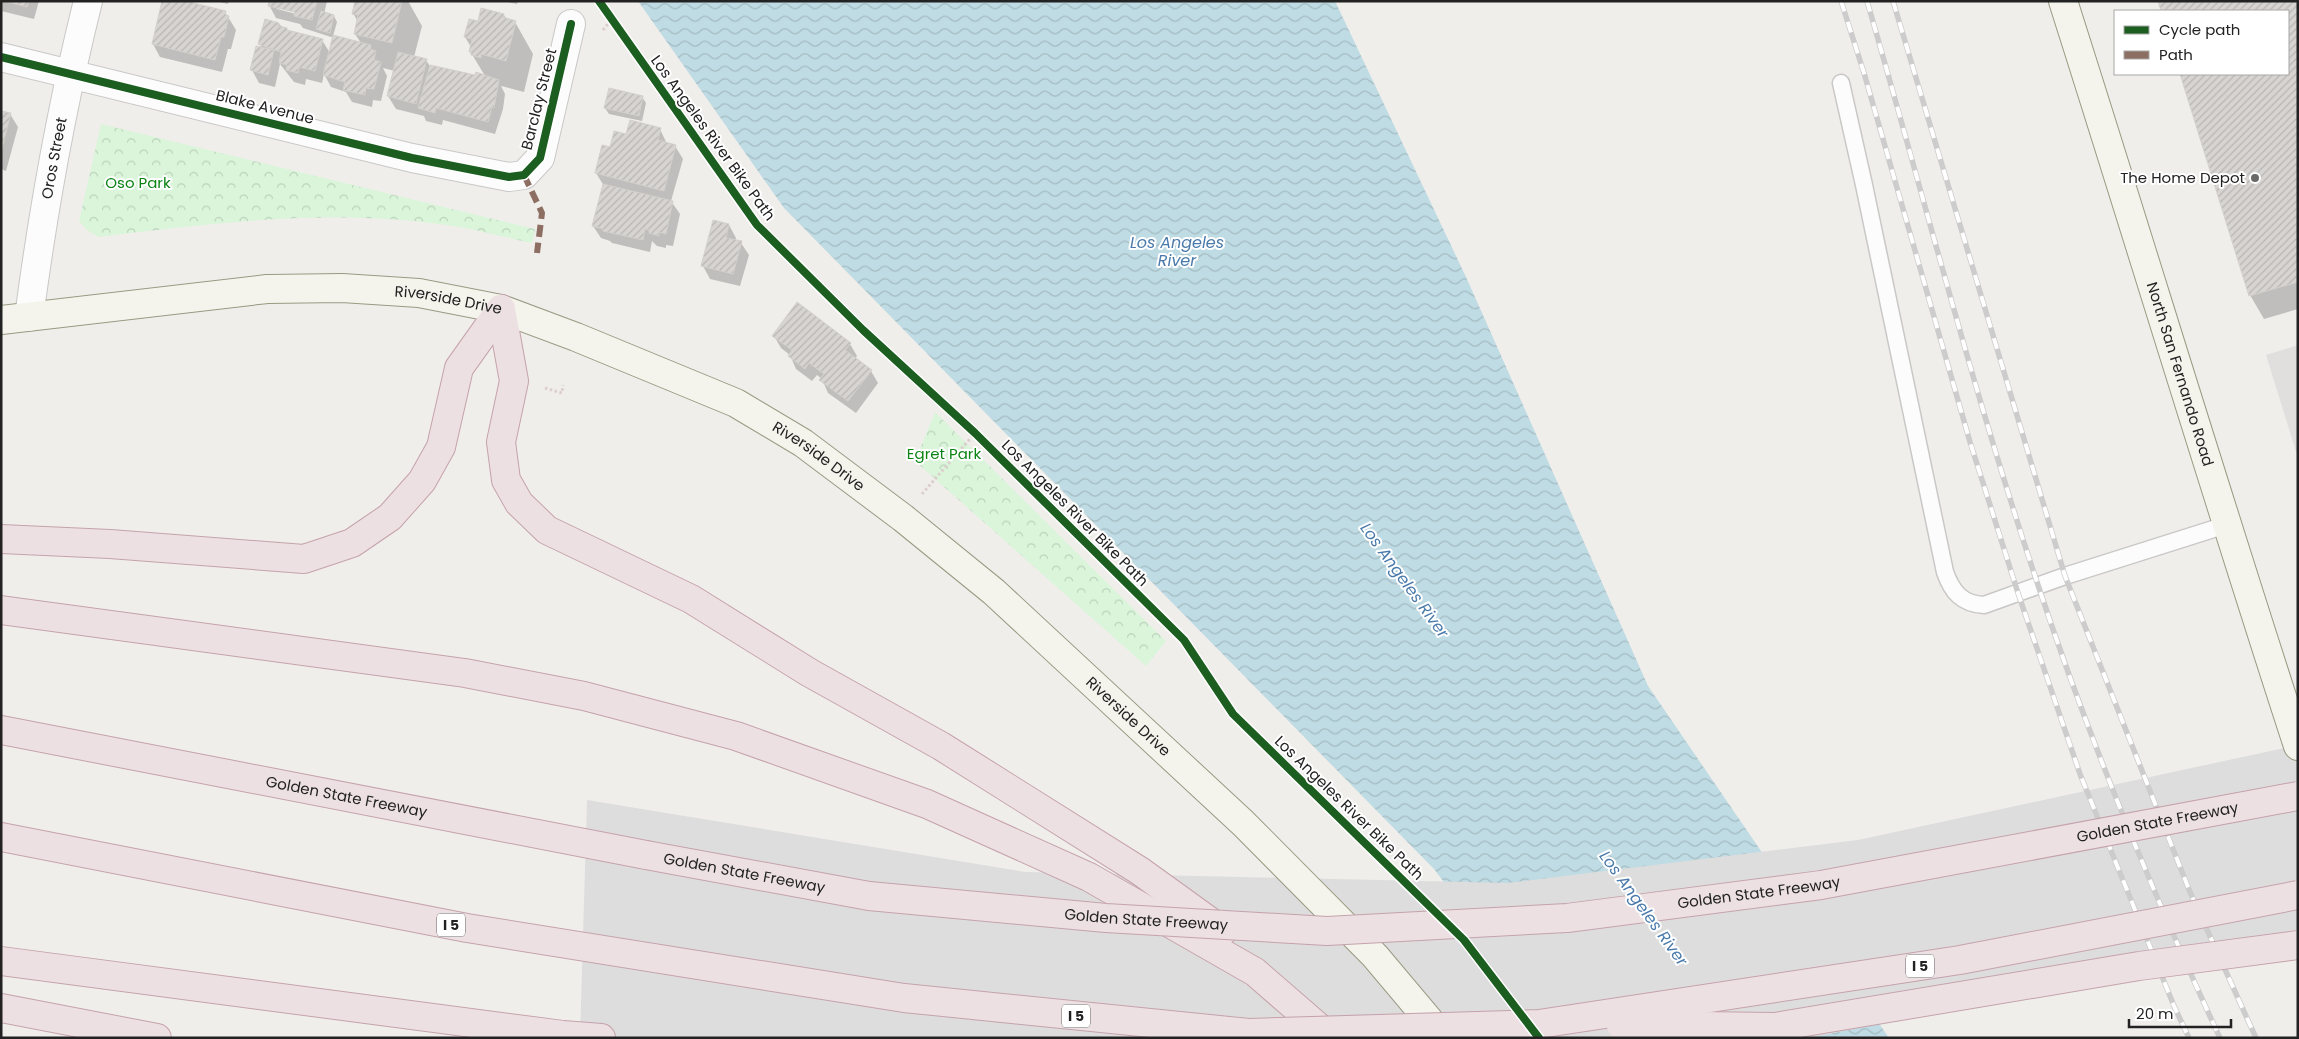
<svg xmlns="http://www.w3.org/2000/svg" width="2299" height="1039" viewBox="0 0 2299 1039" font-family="Poppins,sans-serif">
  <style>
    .park { fill: url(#park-crowns) }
    .parking { fill: #e0dfde }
    .water { fill: url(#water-waves) }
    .pier { fill: #dedddd }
    .shadow { fill: #0003; fill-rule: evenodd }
    .building { fill: url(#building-hatch); stroke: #d3d0cc }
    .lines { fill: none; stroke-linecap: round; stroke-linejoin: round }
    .service-casing { stroke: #c9c8c7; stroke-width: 19 }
    .minor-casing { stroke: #c9c8c7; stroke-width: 30 }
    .secondary-casing { stroke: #999a82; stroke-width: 30 }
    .motorway-casing { stroke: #c5a2ac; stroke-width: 30 }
    .path { stroke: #dccecd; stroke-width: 3; stroke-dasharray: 2.5 2.5; stroke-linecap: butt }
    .service { stroke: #fdfcfc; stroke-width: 16 }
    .minor { stroke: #fdfcfc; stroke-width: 28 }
    .secondary { stroke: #f4f4ed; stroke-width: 28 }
    .motorway { stroke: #ece0e2; stroke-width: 28 }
    .rail-casing { stroke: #ccc; stroke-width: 5.5 }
    .rail { stroke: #fff; stroke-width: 4; stroke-dasharray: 11; stroke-linecap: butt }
    .motorway-bridge-casing { stroke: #c5a2ac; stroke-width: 30; stroke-linecap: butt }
    .motorway-bridge { stroke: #ece0e2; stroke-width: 28 }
    .quiet { stroke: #8d6e63; stroke-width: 6; stroke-dasharray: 12 6; stroke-linecap: butt }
    .cycleway-casing { stroke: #fff; stroke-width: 11 }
    .cycleway { stroke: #1b5e20; stroke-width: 8 }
    .poi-dot { fill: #6a6968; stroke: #fff; stroke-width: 2 }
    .labels { text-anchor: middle; stroke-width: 4; stroke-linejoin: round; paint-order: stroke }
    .shield { fill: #fff; stroke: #646464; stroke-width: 1 }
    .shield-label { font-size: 14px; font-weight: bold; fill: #222 }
    .street-label { font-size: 15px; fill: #222; stroke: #fff }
    .poi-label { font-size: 15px; fill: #222; stroke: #fff; text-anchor: end }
    .park-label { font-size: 15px; fill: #0c8416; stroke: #fff }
    .water-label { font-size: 16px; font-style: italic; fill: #4a7aab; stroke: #fff }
  </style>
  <defs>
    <pattern id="park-crowns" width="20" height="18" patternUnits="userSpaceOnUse" patternTransform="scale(1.25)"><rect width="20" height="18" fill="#daf5da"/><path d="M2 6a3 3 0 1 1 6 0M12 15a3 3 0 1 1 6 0" fill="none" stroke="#bbd2bb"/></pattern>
    <pattern id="water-waves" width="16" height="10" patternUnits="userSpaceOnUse" patternTransform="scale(1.25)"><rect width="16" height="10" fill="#bfdbe3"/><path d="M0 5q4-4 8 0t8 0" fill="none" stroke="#a4bcc2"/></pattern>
    <pattern id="building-hatch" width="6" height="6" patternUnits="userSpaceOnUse" patternTransform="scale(1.25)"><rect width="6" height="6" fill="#d7d4d2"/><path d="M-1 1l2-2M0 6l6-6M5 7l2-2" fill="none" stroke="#b8b6b4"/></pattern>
  </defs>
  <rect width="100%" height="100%" fill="#f0eeeb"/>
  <g class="park">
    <path d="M101,124l434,105 -3,14c-29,-6 -57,-14 -86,-18 -116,-17 -232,-2 -348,12l-11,-7 -8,-9z"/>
    <path d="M935,412l231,229 -20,25 -231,-205z"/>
  </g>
  <path class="parking" d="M2298,345v113l-32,-103z"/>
  <path class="water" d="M638,1h697l131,276 182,409 241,352h-328l-127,-169 -650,-661z"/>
  <path class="pier" d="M2298,745v198l-490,95h-1228l7,-238 438,72 482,11 351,-43z"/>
  <g class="shadow">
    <path d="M1,1h38l-5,18 -33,-8z"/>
    <path d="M215,1h14l-1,3z"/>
    <path d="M270,1h57l-3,13 10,2 3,6 -4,14 28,7 -6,-9 3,-12 -5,-9 10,-12h45l14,25 -8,31 12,3 5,8 45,8h9l-15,-25 1,-4 -6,-10 13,-15 26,-7 2,4 9,3 18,32 -9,38 -23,-6 4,8 -2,15 -8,25 -52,-14 -1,5 -16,-4 -2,-5 -28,-7 -8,-13 7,-25 -12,-3 4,8 -6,25 -8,-1 -1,7 -20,-5 -6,-10 -15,-5 -7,-13 -2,9 -16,-4 -1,6 -11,-3 -14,-18 -5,23 -16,-4 -7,-13 10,-21 -2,-5 19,-20 9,7 34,9 8,13 4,-15 -31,-10 -3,-4 -24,-6 -7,-13zM277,6l24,6 -1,3 -23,-6z"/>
    <path d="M502,1h16l-1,3z"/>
    <path d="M2159,1h139v308l-34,10 -14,-24 -68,-221h106v-63h-125z"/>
    <path d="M225,12l11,18 -5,19h-3l-6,23 -62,-15 -7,-13z"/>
    <path d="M642,97l4,6 -4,18 -33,-7 -4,-6z"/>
    <path d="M1,112l9,2 8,13 -12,44 -5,-2z"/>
    <path d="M660,129l7,15 8,2 8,13 -12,42 9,13 -7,32 -7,-1v3l-9,-2 -5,-5 -2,11 -38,-9 -2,-2 -9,-3 -8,-12 11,-40 -8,-13 15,-25 16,-13z"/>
    <path d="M729,225l7,13 -1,3 6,2 8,12 -9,31 -30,-7 -7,-13z"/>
    <path d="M774,336l76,8 7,12 -2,3 16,12 7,12 -22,30 -28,-20 -6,-14 -5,-4 -5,6 -16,-12 -6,-14 -9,-7z"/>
  </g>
  <g class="building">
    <path d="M4,1h25l-2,6z"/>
    <path d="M162,1h23l41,10 -1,4 4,1 -5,21h-3l-6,23 -63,-16z"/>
    <path d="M269,1h48l-5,19 -18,-4 1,-4 -27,-6z"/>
    <path d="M355,1h47l-10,42 -38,-9 4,-19 -6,-1z"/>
    <path d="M2158,1h140v281l-49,14 -69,-222h108v-63h-127z"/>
    <path d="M481,8l23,6 -1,3 13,4 -10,40 -25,-7v4l-10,-3v-3h-2l3,-13 -8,-2 5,-18 9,2z"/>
    <path d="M321,11l13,4 -4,18 -14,-4z"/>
    <path d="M265,19l14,4 -1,3 9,2v2l36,9 -8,32 -16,-4 -1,6 -12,-3 1,-5 -8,-2 2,-11 -23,-8z"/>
    <path d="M333,35l38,10 -1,4 6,2 -2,9 7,2 -7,27 -8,-1 -1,7 -22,-5 2,-8 -22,-7z"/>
    <path d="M256,46l18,4 -6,25 -18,-5z"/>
    <path d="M398,52l29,7 -11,45 -29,-8z"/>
    <path d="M430,65l45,10 1,-3 23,8 -5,28 -2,-1 -4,15 -52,-14 -1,5 -17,-5z"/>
    <path d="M609,88l34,8 -4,20 -35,-8z"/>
    <path d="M1,111l10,2 -10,39z"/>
    <path d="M630,120l31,8 -3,12 18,5 -12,46 -69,-18 7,-28 8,2 4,-16 12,3z"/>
    <path d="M603,184l70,17 -7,33 -7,-2v4l-10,-3v-3l-4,-1 -2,11 -40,-9v-2l-11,-3z"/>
    <path d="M713,220l16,4 -3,14 16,3 -9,33 -32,-8z"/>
    <path d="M797,302l54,41 -6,7 27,20 -24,31 -29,-21 5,-6 -15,-11 -4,6 -17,-13 4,-6 -20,-14z"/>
  </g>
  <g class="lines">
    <g class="service-casing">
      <path id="service" d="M1841,83l23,102 81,387c7,20 17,32 39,33l81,-29 161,-51"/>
    </g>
    <g class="minor-casing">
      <g id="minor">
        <path d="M1,57l411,101 97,19 15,-2 16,-17 31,-134"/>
        <path id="s1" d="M29,317c14,-106 33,-212 59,-316"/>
      </g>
    </g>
    <g class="secondary-casing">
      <g id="secondary">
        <path id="s2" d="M2063,1c79,248 154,497 235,745"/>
        <path id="s3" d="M1,320l266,-31 75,-1 77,5 82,16 75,28 160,66 67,40 100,75 91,74 249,231 132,133 69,82"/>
      </g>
    </g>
    <g class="motorway-casing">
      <g id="motorway">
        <path d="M501,309l13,72 -13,61 5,38 13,23 28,27 144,69 119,74 131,73 199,125 83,60"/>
        <path d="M1,539l109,5 194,15 48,-16 38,-26 32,-36 19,-34 18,-79 42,-59"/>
        <path d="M1,610l464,63 119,23 152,40 191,68 162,73 166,95 76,66"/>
        <path id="s4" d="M1,730l645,125"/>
        <path d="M1,837l466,91 437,70 345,35"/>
        <path d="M1,961l562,74 38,3"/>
        <path d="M1,1008l156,30"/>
      </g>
    </g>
    <g class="path">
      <path d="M603,30l9,-11"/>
      <path d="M545,388l17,5 1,-8"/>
      <path d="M922,494l53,-61"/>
    </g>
    <use href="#service" class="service"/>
    <use href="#minor" class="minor"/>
    <use href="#secondary" class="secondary"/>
    <use href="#motorway" class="motorway"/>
    <g class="rail-casing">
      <g id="rail">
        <path d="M1841,1l23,72 106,369 48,151 62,181 94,232 15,32"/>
        <path d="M1867,1c57,196 107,394 172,587 51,154 113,303 181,450"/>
        <path d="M1893,1l172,575 125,316 66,146"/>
      </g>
    </g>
    <use href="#rail" class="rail"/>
    <g class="motorway-bridge-casing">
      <g id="motorway-bridge">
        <path id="s5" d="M646,855l223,41 237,22 221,13 240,-13 254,-33 477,-89"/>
        <path d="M1621,1025l154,2 364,-61 159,-21"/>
        <path d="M1249,1033l290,-9 421,-64 338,-65"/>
      </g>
    </g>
    <use href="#motorway-bridge" class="motorway-bridge"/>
    <path class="quiet" d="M524,175l18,38 -5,40"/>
    <g class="cycleway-casing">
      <g id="cycleway">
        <path d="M599,1l158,224 106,105 112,103 209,207 49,74 231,226 75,98"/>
        <path d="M1,57l411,101 97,19 15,-2 16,-17 31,-134"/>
      </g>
    </g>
    <use href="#cycleway" class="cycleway"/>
  </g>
  <circle class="poi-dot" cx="2255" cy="178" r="5"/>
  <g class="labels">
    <g class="shield">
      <rect x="437" y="913.5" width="28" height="23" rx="4"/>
      <rect x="1906" y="954.5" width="28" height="23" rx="4"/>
      <rect x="1062" y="1004.5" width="28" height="23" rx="4"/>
    </g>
    <g class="shield-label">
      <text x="451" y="930">I 5</text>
      <text x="1920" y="971">I 5</text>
      <text x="1076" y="1021">I 5</text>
    </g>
    <g class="street-label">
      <text transform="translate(539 99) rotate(-76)" y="5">Barclay Street</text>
      <text transform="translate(265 107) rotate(14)" y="5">Blake Avenue</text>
      <text transform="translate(713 138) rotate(54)" y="5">Los Angeles River Bike Path</text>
      <text dy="5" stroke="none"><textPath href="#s1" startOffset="161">Oros Street</textPath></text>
      <text dy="5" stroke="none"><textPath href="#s3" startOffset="450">Riverside Drive</textPath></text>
      <text dy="5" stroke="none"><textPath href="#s2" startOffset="391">North San Fernando Road</textPath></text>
      <text dy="5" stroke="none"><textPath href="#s3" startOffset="855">Riverside Drive</textPath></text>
      <text transform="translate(1075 513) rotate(45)" y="5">Los Angeles River Bike Path</text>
      <text dy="5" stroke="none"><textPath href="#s3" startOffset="1260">Riverside Drive</textPath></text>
      <text dy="5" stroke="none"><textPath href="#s4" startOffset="352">Golden State Freeway</textPath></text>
      <text transform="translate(1349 808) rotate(44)" y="5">Los Angeles River Bike Path</text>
      <text dy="5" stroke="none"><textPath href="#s5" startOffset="1525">Golden State Freeway</textPath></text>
      <text dy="5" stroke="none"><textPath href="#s5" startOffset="100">Golden State Freeway</textPath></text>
      <text dy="5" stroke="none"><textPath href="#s5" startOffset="1120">Golden State Freeway</textPath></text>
      <text dy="5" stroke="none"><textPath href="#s5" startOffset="505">Golden State Freeway</textPath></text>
    </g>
    <g class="poi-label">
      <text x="2245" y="183">The Home Depot</text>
    </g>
    <g class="park-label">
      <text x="138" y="188">Oso Park</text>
      <text x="944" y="459">Egret Park</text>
    </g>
    <g class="water-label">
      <text x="1177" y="248">Los Angeles<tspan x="1177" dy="18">River</tspan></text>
      <text transform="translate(1405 580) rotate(54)" y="6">Los Angeles River</text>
      <text transform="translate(1644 908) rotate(54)" y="6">Los Angeles River</text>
    </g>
  </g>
  <rect width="2299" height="1039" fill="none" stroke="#222222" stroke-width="5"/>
  <rect x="2114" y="10" width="175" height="65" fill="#ffffff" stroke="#a7a7a7"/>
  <rect x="2124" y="26" width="25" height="8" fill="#1b5e20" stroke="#a7a7a7"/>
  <text x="2159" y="35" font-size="15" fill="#222222">Cycle path</text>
  <rect x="2124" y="51" width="25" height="8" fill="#8d6e63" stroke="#a7a7a7"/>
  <text x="2159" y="60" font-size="15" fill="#222222">Path</text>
  <path d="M2129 1019v8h102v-8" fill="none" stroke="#222222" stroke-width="2.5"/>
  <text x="2136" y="1019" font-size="15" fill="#222222" stroke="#ffffff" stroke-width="4" paint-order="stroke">20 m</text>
</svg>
